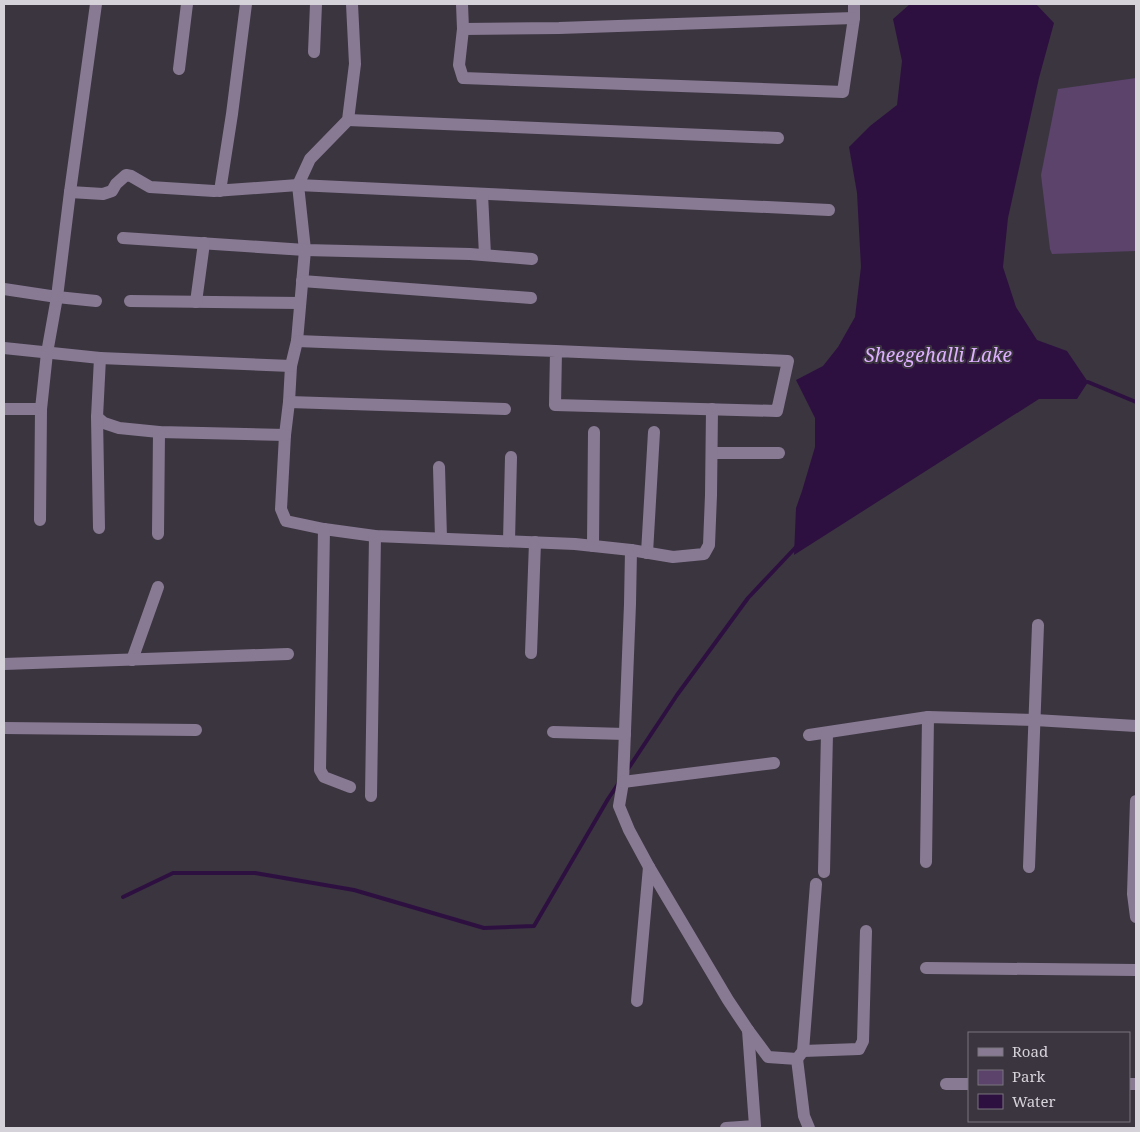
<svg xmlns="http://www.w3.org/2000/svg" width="1140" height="1132" viewBox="0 0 1140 1132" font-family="'Noto Serif',serif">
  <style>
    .green { fill: #5b436c }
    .water { fill: #2e1040 }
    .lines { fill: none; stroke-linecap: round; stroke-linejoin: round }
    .stream { stroke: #2e1040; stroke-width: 4 }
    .minor { stroke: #887a93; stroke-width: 12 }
    .labels { text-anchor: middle; stroke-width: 4; stroke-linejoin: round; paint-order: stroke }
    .water-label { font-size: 19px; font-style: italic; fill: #deb0ff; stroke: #3b3540 }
  </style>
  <rect width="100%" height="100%" fill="#3b3540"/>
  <path class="green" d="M1136,78v173l-84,3 -2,-5 -9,-74 17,-86z"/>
  <path class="water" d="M910,4h126l18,19 -15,55 -31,140 -5,49 13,40 21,33 30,11 21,31 -11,17h-38l-245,156 2,-47 6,-17 13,-44v-29l-19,-38 27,-14 15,-19 17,-30 6,-50 -4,-74 -8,-46 21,-21 27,-21 5,-44 -9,-42z"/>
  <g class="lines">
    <g class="stream">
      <path d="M1088,382l48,20"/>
      <path d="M628,769l49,-74 71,-97 49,-52"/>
      <path d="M123,897l50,-24h82l99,17 130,38 50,-2 74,-127 10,-15"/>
    </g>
    <g class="minor">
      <path d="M352,4l3,60 -7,56 -38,39 -12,26 7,65 -8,91 -6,25 -2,36 -4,33 -4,74 5,12 38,8 51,7 200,8 56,6 -1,54 -7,178 -4,24 10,24 20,37 79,133 20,30 20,27 29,2 7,57 5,12"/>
      <path d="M462,4l1,25 -4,36 4,13 380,14 11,-74v-14"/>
      <path d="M463,29l96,-1 295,-10"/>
      <path d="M314,52l2,-48"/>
      <path d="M179,69l8,-65"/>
      <path d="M348,120l430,18"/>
      <path d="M220,191l12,-77 14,-110"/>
      <path d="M70,192l33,2 9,-3 4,-7 10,-9 5,1 19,11 64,4 84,-6 531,25"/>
      <path d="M482,194l3,61"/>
      <path d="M123,238l182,12 165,4 62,5"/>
      <path d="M302,281l229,17"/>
      <path d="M4,289l53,8 39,4"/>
      <path d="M130,301l170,2"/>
      <path d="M196,302l8,-59"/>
      <path d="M297,341l259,10 232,10 -11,50 -222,-6 1,-54"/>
      <path d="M4,348l96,10"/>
      <path d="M289,402l216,7"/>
      <path d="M4,409h37"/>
      <path d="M97,417l7,6 15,5 40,4 126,3"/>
      <path d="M712,453h67"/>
      <path d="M439,467l2,71"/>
      <path d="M40,520l1,-111 6,-56 10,-56 13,-105 26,-188"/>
      <path d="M99,528l-2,-111 3,-59 191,8"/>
      <path d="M324,529l-4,241 4,7 26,10"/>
      <path d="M158,534l1,-102"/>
      <path d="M509,541l2,-84"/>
      <path d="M593,546l1,-114"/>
      <path d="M631,550l42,7 31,-3 5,-9 2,-50 1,-86"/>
      <path d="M647,553l7,-121"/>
      <path d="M531,653l4,-111"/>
      <path d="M132,660l26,-73"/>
      <path d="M4,664l284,-10"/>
      <path d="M4,728l192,2"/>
      <path d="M553,732l72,2"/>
      <path d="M809,735l119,-18 107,3 101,6"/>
      <path d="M623,782l151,-19"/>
      <path d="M371,796l4,-260"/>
      <path d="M1136,801l-3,93 3,23"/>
      <path d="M926,862l2,-145"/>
      <path d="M1029,867l9,-242"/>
      <path d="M824,872l3,-139"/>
      <path d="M926,968l210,2"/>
      <path d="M637,1001l12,-134"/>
      <path d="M803,1051l56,-2 4,-8 3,-110"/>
      <path d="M797,1059l6,-8 13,-167"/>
      <path d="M946,1084h23"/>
      <path d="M1129,1084h7"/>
      <path d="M726,1128l29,-2 -7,-96"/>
    </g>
  </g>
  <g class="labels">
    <g class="water-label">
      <text x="938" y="362">Sheegehalli Lake</text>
    </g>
  </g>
  <rect width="1140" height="1132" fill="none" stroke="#d6d2d9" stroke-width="10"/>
  <rect x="968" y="1032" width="162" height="90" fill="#3b3540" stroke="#79747d"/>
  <rect x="978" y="1048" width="25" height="8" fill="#887a93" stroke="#79747d"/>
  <text x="1012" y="1057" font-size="15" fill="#d6d2d9">Road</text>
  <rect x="978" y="1070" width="25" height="15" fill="#5b436c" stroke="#79747d"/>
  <text x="1012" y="1082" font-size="15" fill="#d6d2d9">Park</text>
  <rect x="978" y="1094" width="25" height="15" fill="#2e1040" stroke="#79747d"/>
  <text x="1012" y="1107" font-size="15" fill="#d6d2d9">Water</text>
</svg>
